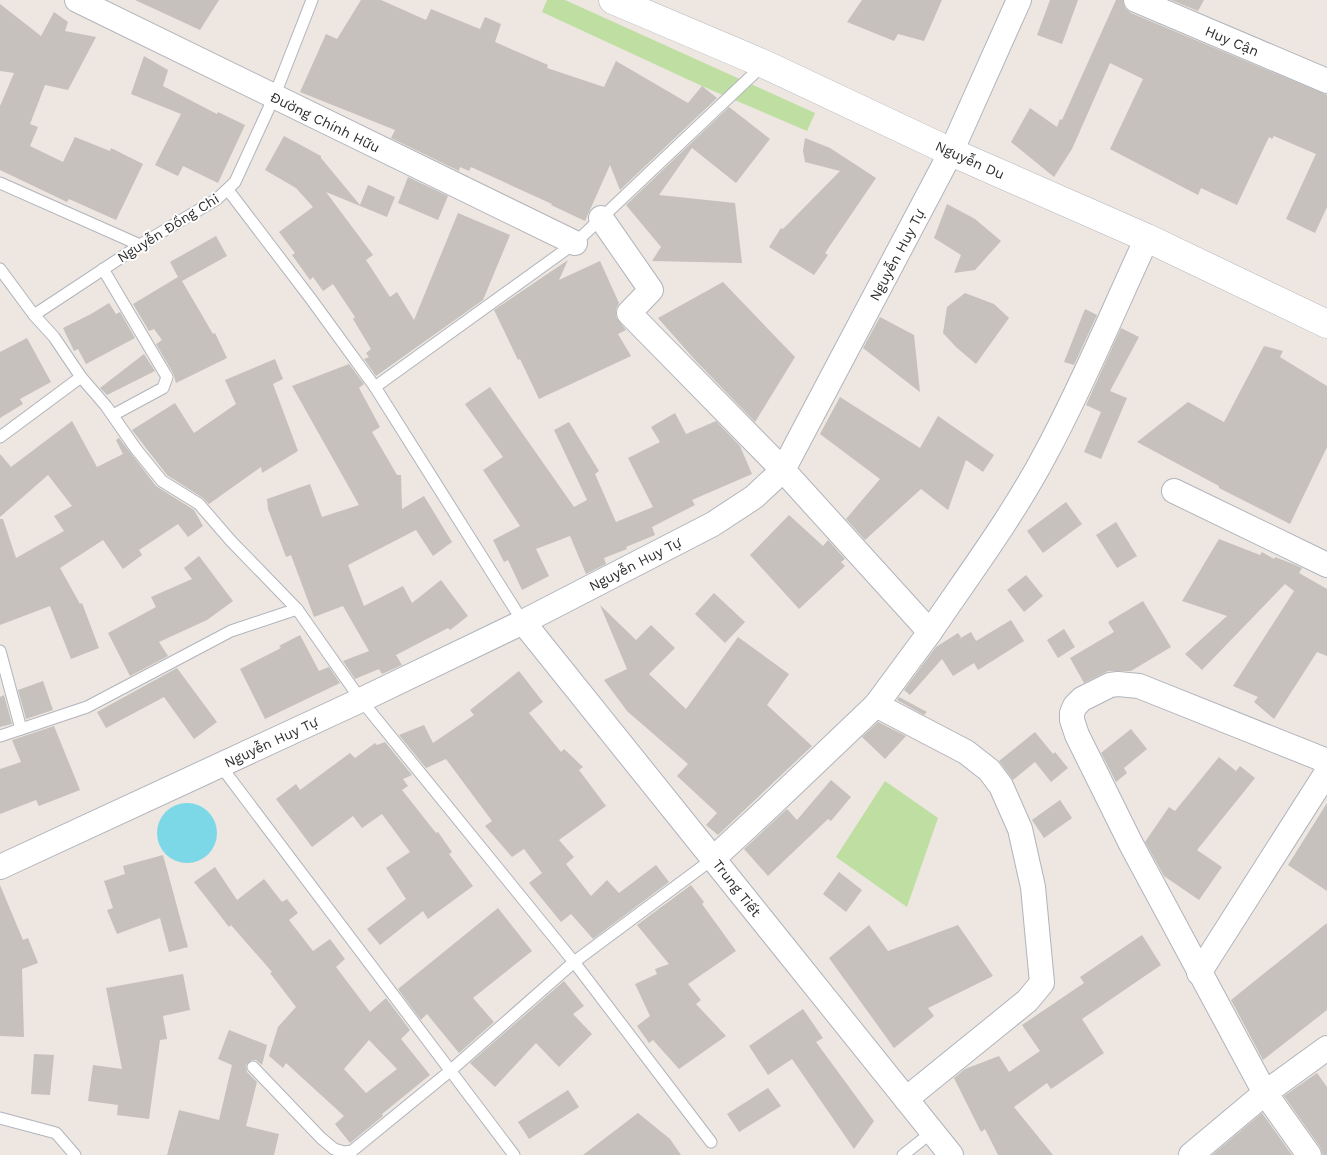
<svg xmlns="http://www.w3.org/2000/svg" width="1327" height="1155" viewBox="0 0 1327 1155" font-family="'Work Sans',sans-serif">
  <style>
    .green { fill: #bedfa1 }
    .water { fill: #7cd8e7 }
    .building { fill: #c6c1bc; fill-rule: evenodd }
    .lines { fill: none; stroke-linecap: round; stroke-linejoin: round }
    .lane-casing { stroke: #b1b4bc; stroke-width: 13 }
    .street-casing { stroke: #b1b4bc; stroke-width: 26 }
    .secondary-casing { stroke: #b1b4bc; stroke-width: 29 }
    .lane { stroke: #fff; stroke-width: 11 }
    .street { stroke: #fff; stroke-width: 24 }
    .secondary { stroke: #fff; stroke-width: 28 }
    .labels { text-anchor: middle; stroke-width: 4; stroke-linejoin: round; paint-order: stroke }
    .street-label { font-size: 14px; fill: #2d2d2d; stroke: #fff }
  </style>
  <rect width="100%" height="100%" fill="#ede6e1"/>
  <g class="green">
    <path d="M547,0h18l250,113 -8,18 -105,-45 -160,-74z"/>
    <path d="M885,781l53,37 -31,89 -71,-50z"/>
  </g>
  <circle class="water" cx="187" cy="833" r="30"/>
  <g class="building">
    <path d="M135,0h84l-19,30z"/>
    <path d="M361,0h20l45,20 5,-11 49,20 5,-12 16,7 -6,18 53,23 -1,3 57,19 12,-26 72,42 14,-17 15,12 -97,92 -10,-25 -25,56 -34,-16 1,-1 -81,-37 -2,4 -9,-4 -1,4 -68,-33 4,-8 -95,-38 26,-58 11,5z"/>
    <path d="M862,0h80l-18,41 -26,-7 -4,7 -47,-19z"/>
    <path d="M1050,0h28l-16,44 -25,-9z"/>
    <path d="M1116,0h7l2,8 6,5 196,82v112l-12,26 -29,-14 30,-65 -42,-18 -2,3 -3,-2 -32,68 -36,-17 -3,7 -88,-46 33,-70 -33,-16 -38,86 -18,28 -43,-35 19,-34 27,19 3,-8 2,1z"/>
    <path d="M1171,0h33l-6,11z"/>
    <path d="M0,4l41,32 13,-24 14,10 -3,9 31,6 -28,53 -23,-5 -15,39 8,3 -8,19 33,16 12,-25 35,14 1,-3 32,16 -27,56 -47,-21 -2,3 -67,-32v-64l14,-33 -14,-2z"/>
    <path d="M144,56l24,14 -5,16 54,28 1,-2 27,13 -27,58 -35,-17 -5,10 -23,-11 26,-51 -50,-20z"/>
    <path d="M729,107l41,32 -34,44 -44,-35 -33,47 76,8 7,60 -90,-2 9,-14 -35,-42z"/>
    <path d="M284,136l37,20v2l39,47 8,-20 27,12 -8,20 -61,-25 47,63 -7,5 24,37 7,-5 17,28 44,-107 52,22 -27,65 -107,76 -12,-17 5,-2 -3,-4 5,-4 -18,-30 2,-2 -22,-33 -10,7 -10,-14 -3,3 -18,-25 3,-2 -16,-21 34,-25 -17,-19 -31,-18z"/>
    <path d="M805,138l25,10 46,30 -51,75 3,2 -14,20 -45,-28 12,-19 2,1 57,-58 -35,-9 -2,-11z"/>
    <path d="M408,177l40,19 -10,24 -40,-17z"/>
    <path d="M947,204l28,15 26,22 -26,29 -21,3 7,-18 -27,-17z"/>
    <path d="M216,236l11,20 -45,25 31,53 2,-1 12,25 -51,25 -3,-10 -17,-29 6,-4 -8,-11 -5,2 -16,-27 45,-27 -8,-15z"/>
    <path d="M568,260l-9,20 41,-19 19,42 -3,6v8l10,13 -8,4 13,22 -92,43 -19,-40 -2,1 -24,-50z"/>
    <path d="M723,282l72,75 -40,65 -60,-62 -37,-42z"/>
    <path d="M965,293l29,11 15,14 -33,46 -20,-17 -13,-14 4,-26z"/>
    <path d="M109,303l7,11 4,-2 15,26 -49,26 -8,-15 -4,2 -11,-23 28,-14z"/>
    <path d="M1085,309l12,6 -23,50 -10,-3z"/>
    <path d="M880,317l34,18 6,57 -57,-44z"/>
    <path d="M1121,328l18,9 -29,54 17,7 -26,61 -17,-7 17,-40 -15,-7z"/>
    <path d="M27,338l24,44 -31,17 3,5 -23,14v-66z"/>
    <path d="M1264,346l19,5 -3,6 47,29v61l-37,77 -71,-36v-2l-82,-44 51,-40 36,20z"/>
    <path d="M144,354l11,17 -48,24 -7,-7z"/>
    <path d="M275,359l8,20 -10,5 25,67 -36,22 -1,-6 -52,37 -6,-6 -36,-23 -35,-45 43,-27 19,30 42,-29 -11,-24z"/>
    <path d="M349,364l15,20 -5,4 21,39 -8,5 25,43h4l1,34 22,-13 28,46 -19,14 -17,-26 -68,35 16,41 39,-20 9,17 29,-23 27,36 -18,14 -2,-2 -52,27 6,10 -20,9 -3,-5 -24,10 -12,-18 26,-10 -26,-45 -29,11 -23,-62 -5,2 -18,-48 -1,-10 43,-15 12,33 37,-12 -67,-119z"/>
    <path d="M490,387l84,120 13,-7 -33,-70 15,-8 30,49 -4,3 21,48 37,-15 -25,-49 32,-16 -9,-15 24,-14 11,21 30,-13 24,25 12,28 -60,26 3,5 -43,22 3,8 -29,12 1,2 -23,9 2,6 -20,10 -16,-38 -34,13 13,27 -27,14 -14,-30 -4,2 -11,-22 27,-14 -37,-56 20,-13 -38,-53z"/>
    <path d="M840,397l80,51 18,-32 56,39 -11,17 -17,-12 -18,50 -27,-21 -56,51 -19,-21 34,-40 -60,-45z"/>
    <path d="M72,421l25,46 26,-13 -7,-14 3,-2 37,48 38,24 9,16 -15,11 -10,-13 -39,26 3,5 -19,14 -20,-29 -43,28 20,36 2,-1 17,45 -28,11 -21,-53 -50,19v-106h3l13,39 48,-27 -10,-15 18,-10 -24,-31 -48,42v-63l11,13z"/>
    <path d="M1066,502l16,22 -39,29 -16,-22z"/>
    <path d="M789,515l34,31 5,-6 17,19 -4,3 4,4 -46,43 -49,-54z"/>
    <path d="M1116,522l21,34 -20,12 -21,-33z"/>
    <path d="M1219,539l41,16 2,-3 12,7 1,-2 18,7 9,4 -3,5 28,16v67l-10,-4 -43,67 -20,-17 4,-5 -25,-11 61,-95 -9,-7 -83,86 -17,-16 42,-38 -45,-15z"/>
    <path d="M199,556l34,45 -26,19 -48,22 9,14 -38,20 -22,-43 48,-26 -5,-10 41,-18 -8,-11z"/>
    <path d="M1026,575l17,21 -19,16 -17,-22z"/>
    <path d="M714,593l31,29 -20,21 -30,-29z"/>
    <path d="M1143,601l28,46 -40,24h-23l-24,12 -14,-25 44,-26 -6,-10z"/>
    <path d="M600,605l36,35 15,-15 24,23 -26,26 37,35 52,-72 51,37 -22,31 45,41 -94,89 -12,-10 11,-12 -40,-37 11,-12 -61,-53 -23,-31 23,-11z"/>
    <path d="M1011,620l13,21 -46,29 -4,-7 -21,13 -11,-17 -32,36 -6,-5 32,-43 22,-14 3,4 -2,2 12,-7 5,9z"/>
    <path d="M1064,629l11,18 -17,11 -11,-18z"/>
    <path d="M300,635l19,36 10,-4 11,16 -75,36 -25,-50 41,-21 -2,-2z"/>
    <path d="M177,668l40,54 -23,17 -30,-42 -58,31 -9,-16z"/>
    <path d="M519,671l24,31 -14,11 32,39 3,-3 19,18 -4,3 27,36 -47,34 15,17 -8,7 25,32 16,-16 12,13 37,-28 13,17 -76,57 -22,-25 -10,8 -32,-39 13,-10 -18,-24 -12,8 -27,-31 7,-5 -46,-62 -20,9 -27,-33 25,-10 9,18 41,-28 -4,-5z"/>
    <path d="M43,681l10,29 -27,9 -8,-29z"/>
    <path d="M4,695l8,29 -12,3v-30z"/>
    <path d="M899,697l28,15 -3,3 -27,-15z"/>
    <path d="M878,722l28,14 -21,23 -23,-22z"/>
    <path d="M54,726l26,64 -41,16 -3,-6 -36,14v-45l21,-7 -9,-22z"/>
    <path d="M1131,729l16,20 -23,19 3,5 -11,9 -15,-29z"/>
    <path d="M1035,732l18,22 2,-2 13,16 -17,14 -16,-20 -22,18 -14,-19z"/>
    <path d="M385,742l27,33 -9,4 5,7 -6,4 34,43 2,-1 14,20 -3,2 24,32 -45,33 -5,-8 -43,34 -13,-16 39,-30 -20,-31 24,-16 -28,-38 -20,14 -9,-12 -41,31 -36,-48 20,-15 4,6 50,-37 5,5 20,-15 2,2z"/>
    <path d="M1219,757l17,14 4,-5 15,12 -58,72 25,17 -23,33 -35,-24 -19,-34 24,-35 6,4z"/>
    <path d="M831,780l20,17 -20,24 -3,-2 -60,57 -24,-27 43,-40 10,11z"/>
    <path d="M1060,800l12,18 -28,20 -12,-18z"/>
    <path d="M1327,803v88l-39,-26z"/>
    <path d="M163,855l25,92 -19,5 -9,-34 -43,16 -10,-24 6,-2 -9,-27 21,-7 -2,-8z"/>
    <path d="M215,867l22,33 27,-21 18,23 5,-3 11,14 -9,7 24,31 17,-12 15,20 -9,8 34,45 16,-14 24,32 -9,9 29,36 -48,39 1,2 -33,27 -15,-19 9,-8 -58,-53 -3,5 -14,-12 9,-29 18,-20 -26,-34 2,-1 -41,-47 -2,2 -35,-45zM369,1040l28,29 -31,24 -22,-24z"/>
    <path d="M839,872l23,18 -16,22 -23,-18z"/>
    <path d="M0,885l23,55 5,-2 10,25 -16,6 2,68 -24,-1z"/>
    <path d="M691,885l13,17 -2,2 34,47 -48,33 13,16 -5,4 30,32 -47,33 -26,-29 -4,3 -12,-17 13,-10 -15,-32 22,-10 -2,-5 14,-5 -32,-39z"/>
    <path d="M498,908l34,43 -59,47 21,24 -35,31 -32,-39 -6,6 -23,-31z"/>
    <path d="M1327,923v87l-64,50 -32,-60z"/>
    <path d="M869,925l19,26 70,-26 35,51 -65,32 6,8 -40,32 -65,-90z"/>
    <path d="M1142,935l19,30 -79,54 22,34 -53,36 -4,-6 -33,24 39,48h-55l-13,-26 -4,3 -27,-54 11,-9 34,-13 10,16 31,-21 -18,-26 62,-42 -4,-6z"/>
    <path d="M183,974l7,36 -27,6 4,23 -7,1 -11,79 -32,-4 1,-10 -30,-4 5,-36 29,4 -16,-81z"/>
    <path d="M564,981l20,25 -11,8 19,20 -33,33 -23,-24 -41,44 -25,-24z"/>
    <path d="M803,1009l20,29 -7,4 58,79 -20,28 -62,-90 -24,16 -19,-29z"/>
    <path d="M229,1030l38,15 -5,20 -6,-5h-4l-6,5 1,7 10,10 -11,44 33,8 -5,21h-107l12,-45 40,10 13,-55 -14,-6z"/>
    <path d="M34,1054l20,1 -4,40 -19,-1z"/>
    <path d="M1317,1073l10,14v68h-4l-3,-8 -36,-51z"/>
    <path d="M768,1088l13,18 -42,26 -12,-18z"/>
    <path d="M568,1090l11,17 -50,32 -11,-17z"/>
    <path d="M638,1113l32,26 11,16h-98z"/>
    <path d="M1262,1113l30,42h-80z"/>
  </g>
  <g class="lines">
    <g class="lane-casing">
      <g id="lane">
        <path d="M0,183l140,62"/>
        <path d="M228,190l83,109 64,88 148,235"/>
        <path d="M0,269l34,46 20,22 27,40 25,29 30,43 26,32 37,23 32,37 66,68"/>
        <path d="M103,269l64,108 -4,11 -50,27"/>
        <path d="M34,315l106,-70 77,-46 18,-17 39,-85 38,-97"/>
        <path d="M375,387l200,-144 188,-178"/>
        <path d="M0,437l81,-60"/>
        <path d="M0,651l21,78"/>
        <path d="M0,736l87,-29 144,-76 66,-22 64,91 213,262 137,180"/>
        <path d="M220,765l294,390"/>
        <path d="M253,1067l68,71 13,11 10,3 8,-1 98,-80 124,-109 140,-104"/>
        <path d="M0,1118l56,15 19,22"/>
        <path d="M903,1155l29,-23"/>
      </g>
    </g>
    <g class="street-casing">
      <g id="street">
        <path d="M77,0l498,243"/>
        <path d="M1136,0l191,81"/>
        <path d="M601,218l50,72 -22,23 154,157 147,162c40,-59 84,-118 117,-181 37,-69 67,-142 100,-213"/>
        <path d="M1174,491l153,74"/>
        <path d="M523,622l428,533"/>
        <path d="M876,705l54,-73"/>
        <path d="M714,858l55,-51 107,-102 90,47 23,18 12,16 19,43 13,58 9,96 -15,18 -121,98"/>
        <path d="M0,867l361,-167 162,-78 190,-98 41,-27 29,-27 168,-318 68,-152"/>
        <path d="M1199,973l128,-201"/>
        <path d="M1191,1155l74,-62 62,-45"/>
        <path d="M1309,1155l-44,-62 -134,-249 -54,-109 -5,-15v-7l3,-7 7,-7 28,-14 8,-1 21,2 188,75"/>
      </g>
    </g>
    <g class="secondary-casing">
      <path id="secondary" d="M613,0l151,64 187,88 196,86 180,86"/>
    </g>
    <use href="#lane" class="lane"/>
    <use href="#street" class="street"/>
    <use href="#secondary" class="secondary"/>
  </g>
  <g class="labels">
    <g class="street-label">
      <text transform="translate(1232 41) rotate(23)" y="5">Huy Cận</text>
      <text transform="translate(325 122) rotate(26)" y="5">Đường Chính Hữu</text>
      <text transform="translate(970 160) rotate(24)" y="5">Nguyễn Du</text>
      <text transform="translate(168 228) rotate(-32)" y="5">Nguyễn Đồng Chi</text>
      <text transform="translate(897 255) rotate(-62)" y="5">Nguyễn Huy Tự</text>
      <text transform="translate(635 564) rotate(-27)" y="5">Nguyễn Huy Tự</text>
      <text transform="translate(271 742) rotate(-25)" y="5">Nguyễn Huy Tự</text>
      <text transform="translate(737 888) rotate(52)" y="5">Trung Tiết</text>
    </g>
  </g>
</svg>
